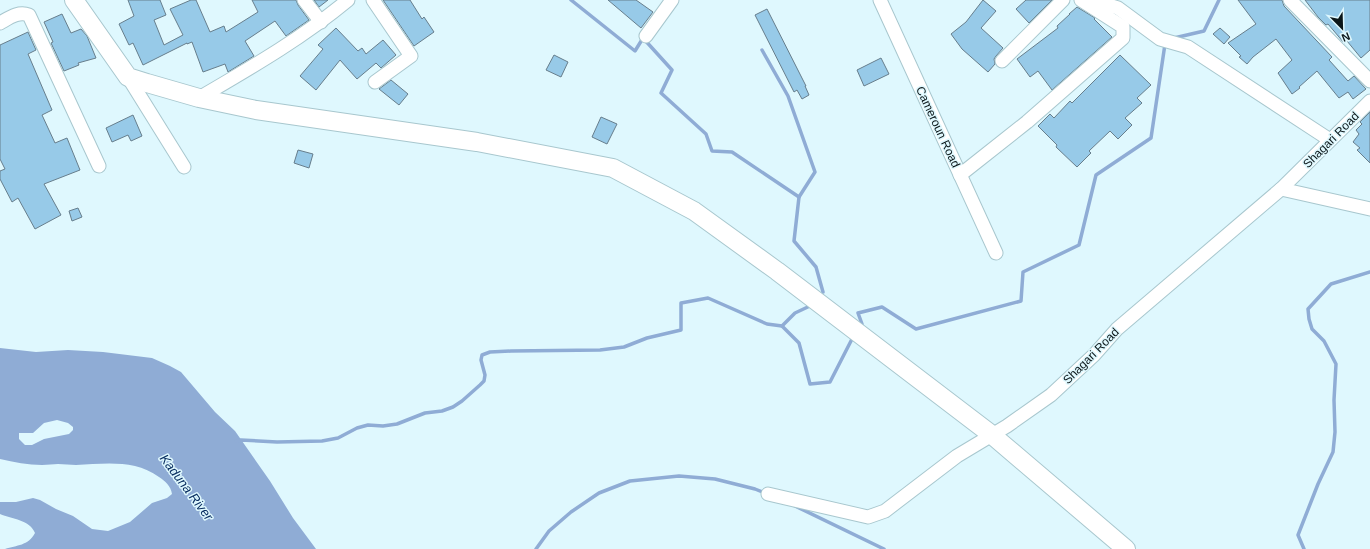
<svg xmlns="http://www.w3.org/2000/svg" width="1370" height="549" viewBox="0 0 1370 549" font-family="Helvetica,sans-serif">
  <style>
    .water { fill: #8facd5; fill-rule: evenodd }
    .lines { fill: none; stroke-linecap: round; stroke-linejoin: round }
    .stream { stroke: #8facd5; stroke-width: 3.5 }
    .building { fill: #97cae8; stroke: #677e8c }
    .street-casing { stroke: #a8c7ce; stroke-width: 15 }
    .secondary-casing { stroke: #a8c7ce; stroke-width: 20 }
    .street { stroke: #fff; stroke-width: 13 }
    .secondary { stroke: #fff; stroke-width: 18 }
    .labels { text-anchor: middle; stroke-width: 3; stroke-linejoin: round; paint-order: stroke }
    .street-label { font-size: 12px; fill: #0b1619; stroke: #dff8fe }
    .water-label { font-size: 13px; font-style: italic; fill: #0b3062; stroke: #dff8fe }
  </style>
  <rect width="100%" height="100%" fill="#dff8fe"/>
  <path class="water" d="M0,348l36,4 32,-2 35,2 49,6 18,8 11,6 34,40 20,19 35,50 23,37 23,31h-311c12,-4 23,-3 30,-16 -5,-13 -23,-14 -35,-19v-12h16l17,-4 7,2 16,9 17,7 19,13 16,2 22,-9 22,-19 15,-5 5,-4c-1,-8 -7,-13 -13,-17 -25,-18 -55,-13 -83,-12 -6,0 -12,-1 -18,-1 -5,0 -10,1 -16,1 -14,0 -28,-3 -42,-6zM57,420l11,3 5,4v3l-4,4 -25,5 -12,6h-7l-6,-6v-6h14l11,-10z"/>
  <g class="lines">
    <g class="stream">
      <path d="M571,0l64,51 8,-13 29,32 -11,23 45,41 6,17 20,1 67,45"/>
      <path d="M1174,38l30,-7 15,-31"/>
      <path d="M762,50l26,46 27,76 -16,25 -5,44 22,26 7,25"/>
      <path d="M862,324l-4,-11 24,-6 34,22 105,-28 2,-29 56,-27 17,-70 55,-37 14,-94"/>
      <path d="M782,326l13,-13 17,-8"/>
      <path d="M236,441l5,-1 36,2 45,-1 16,-3 19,-10 11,-3 15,1 14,-2 28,-11 17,-2 11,-4 9,-6 18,-16 4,-4 1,-6 -4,-15 1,-5 8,-3 21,-1 89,-1 24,-3 23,-9 34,-8v-27l27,-5 59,26 15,2 17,17 11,41 20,-2 22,-43"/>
      <path d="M793,505l91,44"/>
      <path d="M536,549l13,-18 22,-19 28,-19 31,-12 49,-5 36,3 40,10 10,4"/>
      <path d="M1304,549l-6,-14 20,-51 15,-32 2,-20 -1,-32 2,-36 -12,-23 -12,-12 -3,-10 -1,-10 23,-25 39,-12"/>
    </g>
  </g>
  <g class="building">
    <path d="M128,0h32l6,15 -12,5 10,25 19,-10 -13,-26 21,-9h5l14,32 14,-6 2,6 32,-20 -6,-12h44l2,5 11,15 -23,16 -11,-15 -30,20 9,15 -26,16 -3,-8 -22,8 -11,-30 -5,2v-1l-44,22 -10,-22 -4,2 -10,-21 15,-8z"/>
    <path d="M314,0h14l-9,7z"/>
    <path d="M383,0h27l12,19 2,-2 10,15 -20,14z"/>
    <path d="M608,0h28l17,12 -12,16z"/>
    <path d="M983,0l13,11 -15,17 22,20 -7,8 -2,3 1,5 -7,8 -26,-23 -11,-15 15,-12z"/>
    <path d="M1026,0h26l-23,23 -13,-14z"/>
    <path d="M1238,0h44l2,6 48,51 -3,3 19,21 6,-5 12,13 -13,10 -5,-7 -9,6 -22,-27 -18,16 1,1 -8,6 -14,-21 14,-13 -16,-21 -23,18 -6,7 -8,-7 2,-1 -13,-13 28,-19z"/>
    <path d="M1305,0h65v50l-9,8 -14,-17 -3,2 -16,-19 -2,1 -8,-8z"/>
    <path d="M1077,7l18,11 -1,1 18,18 -60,53 -14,-19 -8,6 -13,-18 41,-31 -1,-2 13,-12h-1z"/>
    <path d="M767,9l39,77h-1l4,9 -7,4 -5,-9 -3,2 -39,-77z"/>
    <path d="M62,14l9,19 10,-4 6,7 9,22 -18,5 1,2 -15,6 -13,-28 2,-1 -9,-20z"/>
    <path d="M336,28l22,23 4,-3 4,6 17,-14 13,15 -15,13 -5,-5 -19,16 -17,-19 -24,30 -16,-14 23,-27 -5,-4z"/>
    <path d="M1220,28l10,9 -6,7 -11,-10z"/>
    <path d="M28,32l8,18 -8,4 24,56 -10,5 13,28 12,-5 13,32 -36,14 17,31 -26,14 -17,-31 -6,4 -12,-23v-8l5,-2 -5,-10v-114z"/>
    <path d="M554,55l14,7 -7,15 -15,-7z"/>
    <path d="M1120,55l31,30 -14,13 5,5 -17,15 7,7 -14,14 -8,-8 -21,20 2,2 -14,14 -21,-20 1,-2 -19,-19 12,-12 4,4 16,-17 2,2z"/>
    <path d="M881,58l8,16 -25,12 -7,-16z"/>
    <path d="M391,80l17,14 -9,11 -20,-16z"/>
    <path d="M1370,112v51l-13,-13 3,-2 -7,-6 6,-8 -3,-4 6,-6 -2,-2z"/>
    <path d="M133,115l9,21 -11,5 -3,-6 -16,7 -6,-14z"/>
    <path d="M601,117l16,7 -10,20 -15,-7z"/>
    <path d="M298,150l15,4 -4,14 -15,-5z"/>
    <path d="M78,208l4,9 -10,4 -3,-10z"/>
  </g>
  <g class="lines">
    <g class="street-casing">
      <g id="street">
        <path d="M304,0l17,22"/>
        <path d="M373,0l38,56 -36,26"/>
        <path d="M880,0l116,253"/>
        <path d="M1093,0l25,8 42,31 28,8 142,93"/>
        <path d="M1290,0l80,81"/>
        <path d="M0,23c9,-5 18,-12 29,-8l70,151"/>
        <path d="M646,36l26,-36"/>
        <path d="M1002,61l61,-61"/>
        <path d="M128,77l56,90"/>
        <path d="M199,98c53,-31 102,-59 149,-98"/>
        <path d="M960,175l67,-53 96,-84v-11l-42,-27"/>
        <path d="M1281,189l89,20"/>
        <path d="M768,494l100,23 17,-6 72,-55 50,-30 44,-31 43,-40 23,-26 164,-140 89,-88"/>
      </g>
    </g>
    <g class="secondary-casing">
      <path id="secondary" d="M74,0l54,77 19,6 52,15 57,12 221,32 136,26 81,43 83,60 215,164 134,114"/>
    </g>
    <use href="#street" class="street"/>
    <use href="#secondary" class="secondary"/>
  </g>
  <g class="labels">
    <g class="street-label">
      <text transform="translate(938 127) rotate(65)" y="4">Cameroun Road</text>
      <text transform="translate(1331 140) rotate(-45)" y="4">Shagari Road</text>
      <text transform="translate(1091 356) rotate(-45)" y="4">Shagari Road</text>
    </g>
    <g class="water-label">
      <text transform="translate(187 487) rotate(53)" y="5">Kaduna River</text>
    </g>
  </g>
  <g transform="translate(1342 28) rotate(157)" stroke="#dff8fe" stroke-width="3" paint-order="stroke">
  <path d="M0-3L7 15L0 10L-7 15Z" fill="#0b1619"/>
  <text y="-6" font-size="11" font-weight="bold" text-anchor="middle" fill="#0b1619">N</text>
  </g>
</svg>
